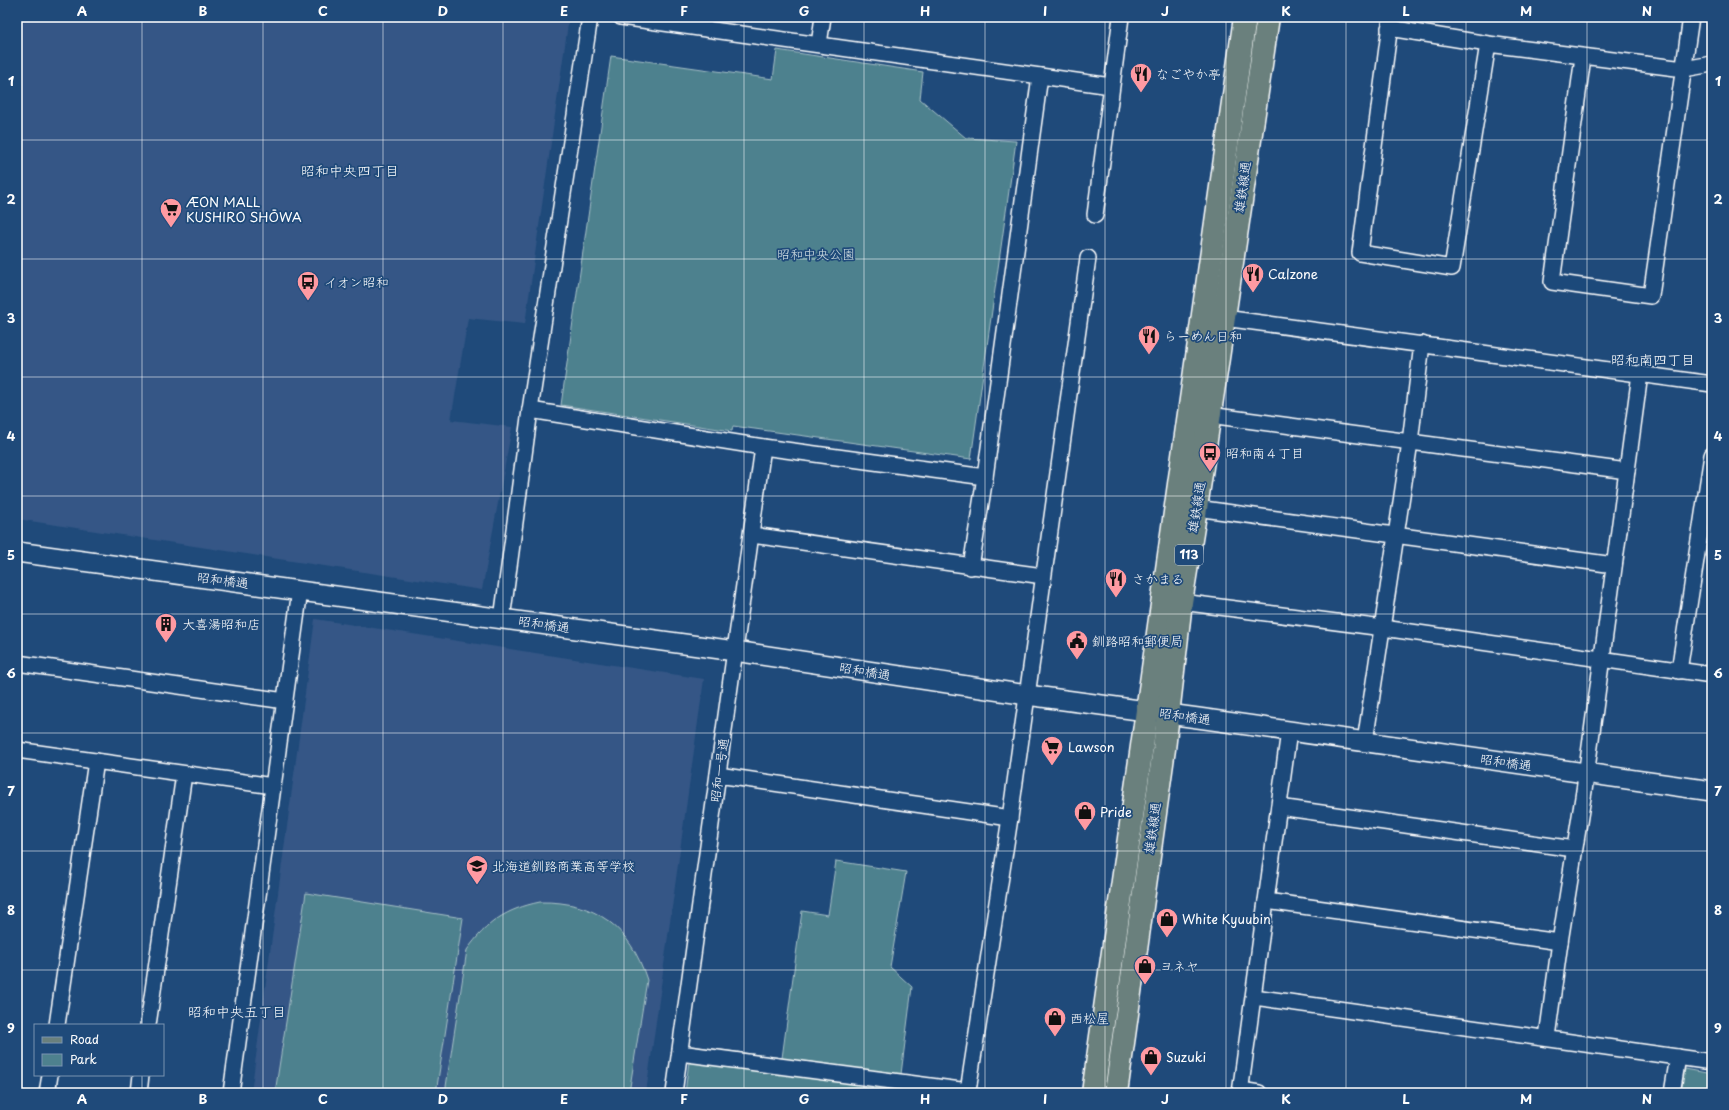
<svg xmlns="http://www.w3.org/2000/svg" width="1729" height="1110" viewBox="0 0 1729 1110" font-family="'Playpen Sans','Klee One',sans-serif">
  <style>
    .built { fill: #345786 }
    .green { fill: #4e818e; stroke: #a6c0c6 }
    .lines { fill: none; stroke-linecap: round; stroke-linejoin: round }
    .minor-casing { stroke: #fff; stroke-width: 18 }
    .tertiary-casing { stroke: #fff; stroke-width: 22 }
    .primary-casing { stroke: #fff; stroke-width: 25 }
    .minor { stroke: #1f4a7a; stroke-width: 15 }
    .tertiary { stroke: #1f4a7a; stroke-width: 19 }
    .primary { stroke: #6a807d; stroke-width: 22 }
    .grid { fill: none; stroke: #fff; stroke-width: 1; stroke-opacity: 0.55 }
    .labels { text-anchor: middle; stroke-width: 3.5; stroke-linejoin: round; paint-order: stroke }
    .shield { fill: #1f4a7a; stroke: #bcc9d7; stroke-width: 1 }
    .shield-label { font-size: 12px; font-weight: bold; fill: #fff }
    .poi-label { font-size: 13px; fill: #fff; stroke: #1f4a7a; text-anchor: start }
    .street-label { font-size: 13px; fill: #fff; stroke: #1f4a7a }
    .park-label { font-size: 13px; fill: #d3e0e3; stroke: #1f4a7a }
    .neighbourhood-label { font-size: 14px; fill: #fff; stroke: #1f4a7a }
    .neatline { fill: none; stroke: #fff; stroke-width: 1.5 }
    .grid-label { font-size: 13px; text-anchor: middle; font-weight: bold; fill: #fff }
  </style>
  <rect width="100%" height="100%" fill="#1f4a7a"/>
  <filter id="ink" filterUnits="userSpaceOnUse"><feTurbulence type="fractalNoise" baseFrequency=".025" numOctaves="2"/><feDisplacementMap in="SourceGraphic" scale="8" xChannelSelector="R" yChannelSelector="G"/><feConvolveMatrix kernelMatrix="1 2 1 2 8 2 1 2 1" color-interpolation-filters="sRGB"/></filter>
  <g filter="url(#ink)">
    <g class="built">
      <path d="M17,17h552l-44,307 -57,-6 -17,102 61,7 -30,163 -465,-71z"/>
      <path d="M315,619l389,60 -58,414h-395z"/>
    </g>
    <g class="green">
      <path d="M777,50l146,22 -3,27 46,39 50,3 -45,318 -238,-33 -1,5 -171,-26 50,-349 162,23z"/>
      <path d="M836,861l70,11 -16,95 22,20 -13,103 18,3h-232l6,-47 91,12 20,-147 26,4z"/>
      <path d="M306,893l157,25 -27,175h-161z"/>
      <path d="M540,902c56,-1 90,25 107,78l-18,113h-184l22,-143c20,-28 39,-41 73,-48z"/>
      <path d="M1685,1069l27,5v19h-31z"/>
    </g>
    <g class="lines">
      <g class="minor-casing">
        <g id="minor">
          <path d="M621,17l490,69"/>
          <path d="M1391,17l-31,236 92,15 36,-224"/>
          <path d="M1389,28l99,16 196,25 28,-5"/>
          <path d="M819,44l4,-27"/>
          <path d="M1583,57l-31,225 99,14 40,-279"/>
          <path d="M1095,215l26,-198"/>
          <path d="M1224,318l488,66"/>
          <path d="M530,410l233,37 222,30"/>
          <path d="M1209,415l418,56"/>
          <path d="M1196,508l418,57"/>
          <path d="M752,535l291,41"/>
          <path d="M971,567l14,-90 55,-401"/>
          <path d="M1181,602l202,26 329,47"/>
          <path d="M502,619l28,-209 60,-393"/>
          <path d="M17,663l268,38"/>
          <path d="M1679,671l33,-216"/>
          <path d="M1365,742l45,-300 12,-98"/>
          <path d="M17,750l256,36"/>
          <path d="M718,775l292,43"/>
          <path d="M1279,807l295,42"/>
          <path d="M1266,901l294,41"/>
          <path d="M1254,997l458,65"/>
          <path d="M57,1025l39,-264"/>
          <path d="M148,1025l36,-251"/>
          <path d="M1547,1037l13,-95 24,-151 56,-417"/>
          <path d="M680,1053l288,38 42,-273 78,-560"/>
          <path d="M1241,1090l18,3"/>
          <path d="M47,1093l3,-18"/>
          <path d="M139,1093l2,-18"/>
          <path d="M231,1093l69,-503"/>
          <path d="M674,1093l89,-646"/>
          <path d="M1240,1093l49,-362"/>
          <path d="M1672,1093l6,-36"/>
        </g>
      </g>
      <g class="tertiary-casing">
        <path id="tertiary" d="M17,552l718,99 292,44 171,23 514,73"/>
      </g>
      <g class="primary-casing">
        <g id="primary">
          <path d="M1093,1093l152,-1076"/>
          <path d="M1116,1093l48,-344 17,-147 15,-94 72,-491"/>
        </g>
      </g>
      <use href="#minor" class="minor"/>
      <use href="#tertiary" class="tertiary"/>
      <use href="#primary" class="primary"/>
    </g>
  </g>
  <path class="grid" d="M142,17v1008M263,17v1076M383,17v1076M503,17v1076M624,17v1076M744,17v1076M864,17v1076M985,17v1076M1105,17v1076M1226,17v1076M1346,17v1076M1466,17v1076M1587,17v1076M17,140h1695M17,259h1695M17,377h1695M17,496h1695M17,614h1695M17,733h1695M17,851h1695M17,970h1695M142,1075v18"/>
  <defs>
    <g id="restaurant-pin" transform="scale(1.15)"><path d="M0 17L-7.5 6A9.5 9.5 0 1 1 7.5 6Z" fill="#ff9aa2" stroke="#1f4a7a"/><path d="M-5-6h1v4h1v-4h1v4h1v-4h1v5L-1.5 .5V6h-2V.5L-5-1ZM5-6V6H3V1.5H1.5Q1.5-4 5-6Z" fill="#111"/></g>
    <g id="supermarket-pin" transform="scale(1.15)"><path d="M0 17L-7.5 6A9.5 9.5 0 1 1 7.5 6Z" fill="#ff9aa2" stroke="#1f4a7a"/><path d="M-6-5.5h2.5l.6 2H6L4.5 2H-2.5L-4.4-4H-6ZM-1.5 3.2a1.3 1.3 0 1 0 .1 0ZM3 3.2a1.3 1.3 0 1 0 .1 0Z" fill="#111"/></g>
    <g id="bus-pin" transform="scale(1.15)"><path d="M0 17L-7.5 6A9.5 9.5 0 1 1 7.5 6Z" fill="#ff9aa2" stroke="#1f4a7a"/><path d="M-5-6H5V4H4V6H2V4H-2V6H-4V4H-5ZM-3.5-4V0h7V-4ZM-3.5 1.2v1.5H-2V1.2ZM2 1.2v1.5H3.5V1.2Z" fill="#111"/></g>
    <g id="building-pin" transform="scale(1.15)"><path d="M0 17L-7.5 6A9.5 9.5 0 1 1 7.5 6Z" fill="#ff9aa2" stroke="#1f4a7a"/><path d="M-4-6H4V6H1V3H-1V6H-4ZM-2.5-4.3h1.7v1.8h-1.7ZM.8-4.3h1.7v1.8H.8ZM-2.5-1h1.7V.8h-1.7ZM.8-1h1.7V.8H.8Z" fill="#111"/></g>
    <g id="civic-pin" transform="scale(1.15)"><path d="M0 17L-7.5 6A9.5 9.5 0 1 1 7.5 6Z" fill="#ff9aa2" stroke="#1f4a7a"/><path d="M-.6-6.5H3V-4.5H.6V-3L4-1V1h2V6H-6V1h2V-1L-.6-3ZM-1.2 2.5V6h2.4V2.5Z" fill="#111"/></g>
    <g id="shop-pin" transform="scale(1.15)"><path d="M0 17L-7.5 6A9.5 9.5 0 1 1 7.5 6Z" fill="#ff9aa2" stroke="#1f4a7a"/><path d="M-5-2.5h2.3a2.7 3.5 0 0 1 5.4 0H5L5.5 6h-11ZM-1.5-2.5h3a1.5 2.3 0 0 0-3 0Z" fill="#111"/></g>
    <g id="school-pin" transform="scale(1.15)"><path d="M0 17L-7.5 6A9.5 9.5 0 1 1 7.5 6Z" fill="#ff9aa2" stroke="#1f4a7a"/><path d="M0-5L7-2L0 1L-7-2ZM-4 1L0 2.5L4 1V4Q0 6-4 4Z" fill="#111"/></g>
  </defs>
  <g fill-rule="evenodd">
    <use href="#restaurant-pin" x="1141" y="74"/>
    <use href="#supermarket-pin" x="171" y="209"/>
    <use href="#restaurant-pin" x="1253" y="274"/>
    <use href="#bus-pin" x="308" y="282"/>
    <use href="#restaurant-pin" x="1149" y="336"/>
    <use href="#bus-pin" x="1210" y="453"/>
    <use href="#restaurant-pin" x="1116" y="579"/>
    <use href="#building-pin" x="166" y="624"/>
    <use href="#civic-pin" x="1077" y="641"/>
    <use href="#supermarket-pin" x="1052" y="747"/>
    <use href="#shop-pin" x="1085" y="812"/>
    <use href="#school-pin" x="477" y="866"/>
    <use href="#shop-pin" x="1167" y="919"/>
    <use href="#shop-pin" x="1145" y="966"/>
    <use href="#shop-pin" x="1055" y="1018"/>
    <use href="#shop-pin" x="1151" y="1057"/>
  </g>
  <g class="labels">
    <rect class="shield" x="1175" y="545" width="28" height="20" rx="3"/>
    <g class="shield-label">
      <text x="1189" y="559">113</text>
    </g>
    <g class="poi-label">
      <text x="1156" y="79">なごやか亭</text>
      <text x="186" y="207">ÆON MALL<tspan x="186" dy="15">KUSHIRO SHŌWA</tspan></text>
      <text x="1268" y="279">Calzone</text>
      <text x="324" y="287">イオン昭和</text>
      <text x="1164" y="341">らーめん日和</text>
      <text x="1226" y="458">昭和南４丁目</text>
      <text x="1132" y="584">さかまる</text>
      <text x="182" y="629">大喜湯昭和店</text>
      <text x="1092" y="646">釧路昭和郵便局</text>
      <text x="1068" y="752">Lawson</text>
      <text x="1100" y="817">Pride</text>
      <text x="492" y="871">北海道釧路商業高等学校</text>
      <text x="1182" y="924">White Kyuubin</text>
      <text x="1160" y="971">ヨネヤ</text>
      <text x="1070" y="1023">西松屋</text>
      <text x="1166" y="1062">Suzuki</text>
    </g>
    <g class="street-label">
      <text transform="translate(1242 187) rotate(-82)" y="5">雄鉄線通</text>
      <text transform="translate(1196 507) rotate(-81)" y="5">雄鉄線通</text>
      <text transform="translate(223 580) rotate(7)" y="5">昭和橋通</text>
      <text transform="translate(544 624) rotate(8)" y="5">昭和橋通</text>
      <text transform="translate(865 671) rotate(9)" y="5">昭和橋通</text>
      <text transform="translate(1185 716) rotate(8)" y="5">昭和橋通</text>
      <text transform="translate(1506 762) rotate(8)" y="5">昭和橋通</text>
      <text transform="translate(719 770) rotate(-82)" y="5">昭和一号通</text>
      <text transform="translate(1152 828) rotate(-82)" y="5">雄鉄線通</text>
    </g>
    <g class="park-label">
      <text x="816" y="259">昭和中央公園</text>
    </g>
    <g class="neighbourhood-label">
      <text x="350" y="176">昭和中央四丁目</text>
      <text x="1653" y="365">昭和南四丁目</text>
      <text x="237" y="1017">昭和中央五丁目</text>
    </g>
  </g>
  <rect width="1729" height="1110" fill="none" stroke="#1f4a7a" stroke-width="44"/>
  <rect x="34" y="1024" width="130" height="52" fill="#1f4a7a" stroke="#7992af"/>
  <rect x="42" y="1037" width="20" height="6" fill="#6a807d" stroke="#7992af"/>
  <text x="70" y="1044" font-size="12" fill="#ffffff">Road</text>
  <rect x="42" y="1054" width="20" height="12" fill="#4e818e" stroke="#7992af"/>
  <text x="70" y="1064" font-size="12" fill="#ffffff">Park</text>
  <rect x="22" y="22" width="1685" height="1066" class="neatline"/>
  <g class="grid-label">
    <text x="82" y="16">A</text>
    <text x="203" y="16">B</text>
    <text x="323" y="16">C</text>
    <text x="443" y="16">D</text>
    <text x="564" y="16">E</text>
    <text x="684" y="16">F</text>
    <text x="804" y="16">G</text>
    <text x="925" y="16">H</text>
    <text x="1045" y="16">I</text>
    <text x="1165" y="16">J</text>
    <text x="1286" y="16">K</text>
    <text x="1406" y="16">L</text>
    <text x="1526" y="16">M</text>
    <text x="1647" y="16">N</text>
    <text x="11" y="86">1</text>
    <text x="1718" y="86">1</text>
    <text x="11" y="204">2</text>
    <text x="1718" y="204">2</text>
    <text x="11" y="323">3</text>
    <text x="1718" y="323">3</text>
    <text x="11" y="441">4</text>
    <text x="1718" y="441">4</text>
    <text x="11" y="560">5</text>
    <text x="1718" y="560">5</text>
    <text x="11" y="678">6</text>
    <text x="1718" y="678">6</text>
    <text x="11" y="796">7</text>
    <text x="1718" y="796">7</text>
    <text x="11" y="915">8</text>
    <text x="1718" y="915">8</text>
    <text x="11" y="1033">9</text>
    <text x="1718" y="1033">9</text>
    <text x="82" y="1104">A</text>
    <text x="203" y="1104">B</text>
    <text x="323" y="1104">C</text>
    <text x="443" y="1104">D</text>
    <text x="564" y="1104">E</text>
    <text x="684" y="1104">F</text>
    <text x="804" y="1104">G</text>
    <text x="925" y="1104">H</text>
    <text x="1045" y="1104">I</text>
    <text x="1165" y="1104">J</text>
    <text x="1286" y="1104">K</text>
    <text x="1406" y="1104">L</text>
    <text x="1526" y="1104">M</text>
    <text x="1647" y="1104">N</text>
  </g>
</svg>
